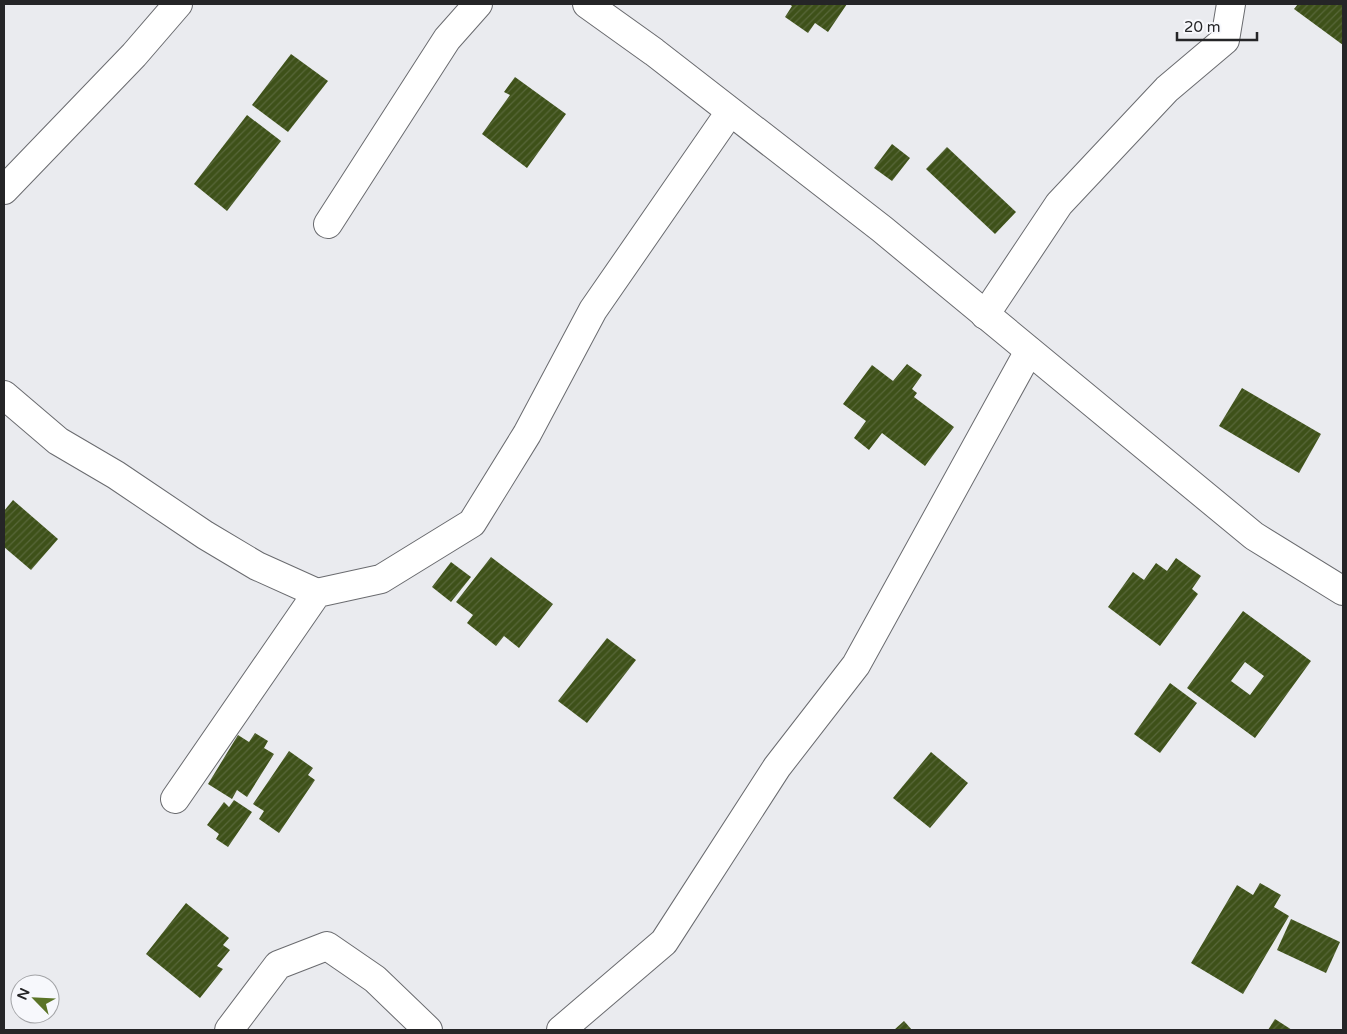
<svg xmlns="http://www.w3.org/2000/svg" width="1347" height="1034" viewBox="0 0 1347 1034" font-family="'Varela Round',sans-serif">
  <style>
    .building { fill: url(#building-hatch); fill-rule: evenodd }
    .lines { fill: none; stroke-linecap: round; stroke-linejoin: round }
    .street-casing { stroke: #6a6b6f; stroke-width: 30 }
    .secondary-casing { stroke: #6a6b6f; stroke-width: 30 }
    .street { stroke: #fff; stroke-width: 28 }
    .secondary { stroke: #fff; stroke-width: 28 }
  </style>
  <defs>
    <pattern id="building-hatch" width="6" height="6" patternUnits="userSpaceOnUse" patternTransform="scale(1.25)"><rect width="6" height="6" fill="#3e5119"/><path d="M-1 1l2-2M0 6l6-6M5 7l2-2" fill="none" stroke="#58673a"/></pattern>
  </defs>
  <rect width="100%" height="100%" fill="#eaebef"/>
  <g class="building">
    <path d="M789,4h58l-19,28 -13,-9 -7,10 -23,-16 7,-11z"/>
    <path d="M1298,4h45v41l-49,-36z"/>
    <path d="M291,54l37,27 -40,51 -36,-27z"/>
    <path d="M515,77l51,37 -39,54 -45,-34 28,-39 -6,-3z"/>
    <path d="M247,115l34,26 -54,70 -33,-27z"/>
    <path d="M892,144l18,14 -18,23 -18,-13z"/>
    <path d="M947,147l69,65 -21,22 -69,-65z"/>
    <path d="M907,364l15,11 -10,14 5,4 -3,4 40,30 -29,39 -43,-33 -13,17 -15,-12 12,-17 -23,-17 29,-39 21,16z"/>
    <path d="M1242,388l79,46 -22,39 -80,-47z"/>
    <path d="M13,500l45,39 -27,31 -27,-23v-36z"/>
    <path d="M491,557l62,47 -34,44 -15,-12 -8,10 -29,-23 6,-8 -17,-13z"/>
    <path d="M1176,558l25,18 -9,13 6,5 -38,52 -52,-39 25,-35 11,8 12,-17 11,8z"/>
    <path d="M451,562l20,15 -20,25 -19,-15z"/>
    <path d="M1243,611l68,50 -56,77 -68,-50zM1245,662l19,14 -14,19 -19,-14z"/>
    <path d="M607,638l29,22 -49,63 -29,-22z"/>
    <path d="M1170,683l27,20 -37,50 -26,-19z"/>
    <path d="M255,733l13,8 -4,7 10,6 -27,43 -10,-7 -5,9 -24,-15 30,-49 11,7z"/>
    <path d="M289,751l24,17 -5,7 7,5 -36,53 -20,-14 5,-8 -11,-7z"/>
    <path d="M931,752l37,31 -38,45 -37,-30z"/>
    <path d="M234,800l18,12 -24,35 -12,-8 3,-5 -12,-9 17,-23 5,5z"/>
    <path d="M1260,883l21,12 -7,12 15,9 -46,78 -52,-31 46,-78 16,10z"/>
    <path d="M186,903l43,35 -6,7 7,5 -13,16 6,3 -23,29 -54,-44z"/>
    <path d="M1291,919l49,23 -14,31 -49,-23z"/>
    <path d="M1275,1019l17,11h-24z"/>
    <path d="M904,1021l8,9h-18z"/>
  </g>
  <g class="lines">
    <g class="street-casing">
      <g id="street">
        <path d="M4,190l130,-135 44,-51"/>
        <path d="M328,224l119,-185 31,-35"/>
        <path d="M985,315l74,-111 108,-115 58,-49 6,-36"/>
        <path d="M4,395l54,46 58,34 89,60 52,31 60,27"/>
        <path d="M175,799l142,-206 64,-14 91,-56 55,-89 66,-124 137,-198"/>
        <path d="M229,1030l49,-65 49,-19 48,33 53,51"/>
        <path d="M561,1030l103,-88 113,-175 79,-102 173,-314"/>
      </g>
    </g>
    <g class="secondary-casing">
      <path id="secondary" d="M587,4l67,48 228,177 372,307 89,55"/>
    </g>
    <use href="#street" class="street"/>
    <use href="#secondary" class="secondary"/>
  </g>
  <rect width="1347" height="1034" fill="none" stroke="#252527" stroke-width="10"/>
  <g transform="translate(35 999) rotate(294)"><circle r="24" fill="#f7f8fc" stroke="#a3a4a7"/>
  <path d="M0-4L9 19L0 12L-9 19Z" fill="#5b7427"/>
  <text y="-8" font-size="14" font-weight="bold" text-anchor="middle" fill="#252527">N</text>
  </g>
  <path d="M1177 32v8h80v-8" fill="none" stroke="#252527" stroke-width="2.5"/>
  <text x="1184" y="32" font-size="15" fill="#252527" stroke="#f7f8fc" stroke-width="4" paint-order="stroke">20 m</text>
</svg>
